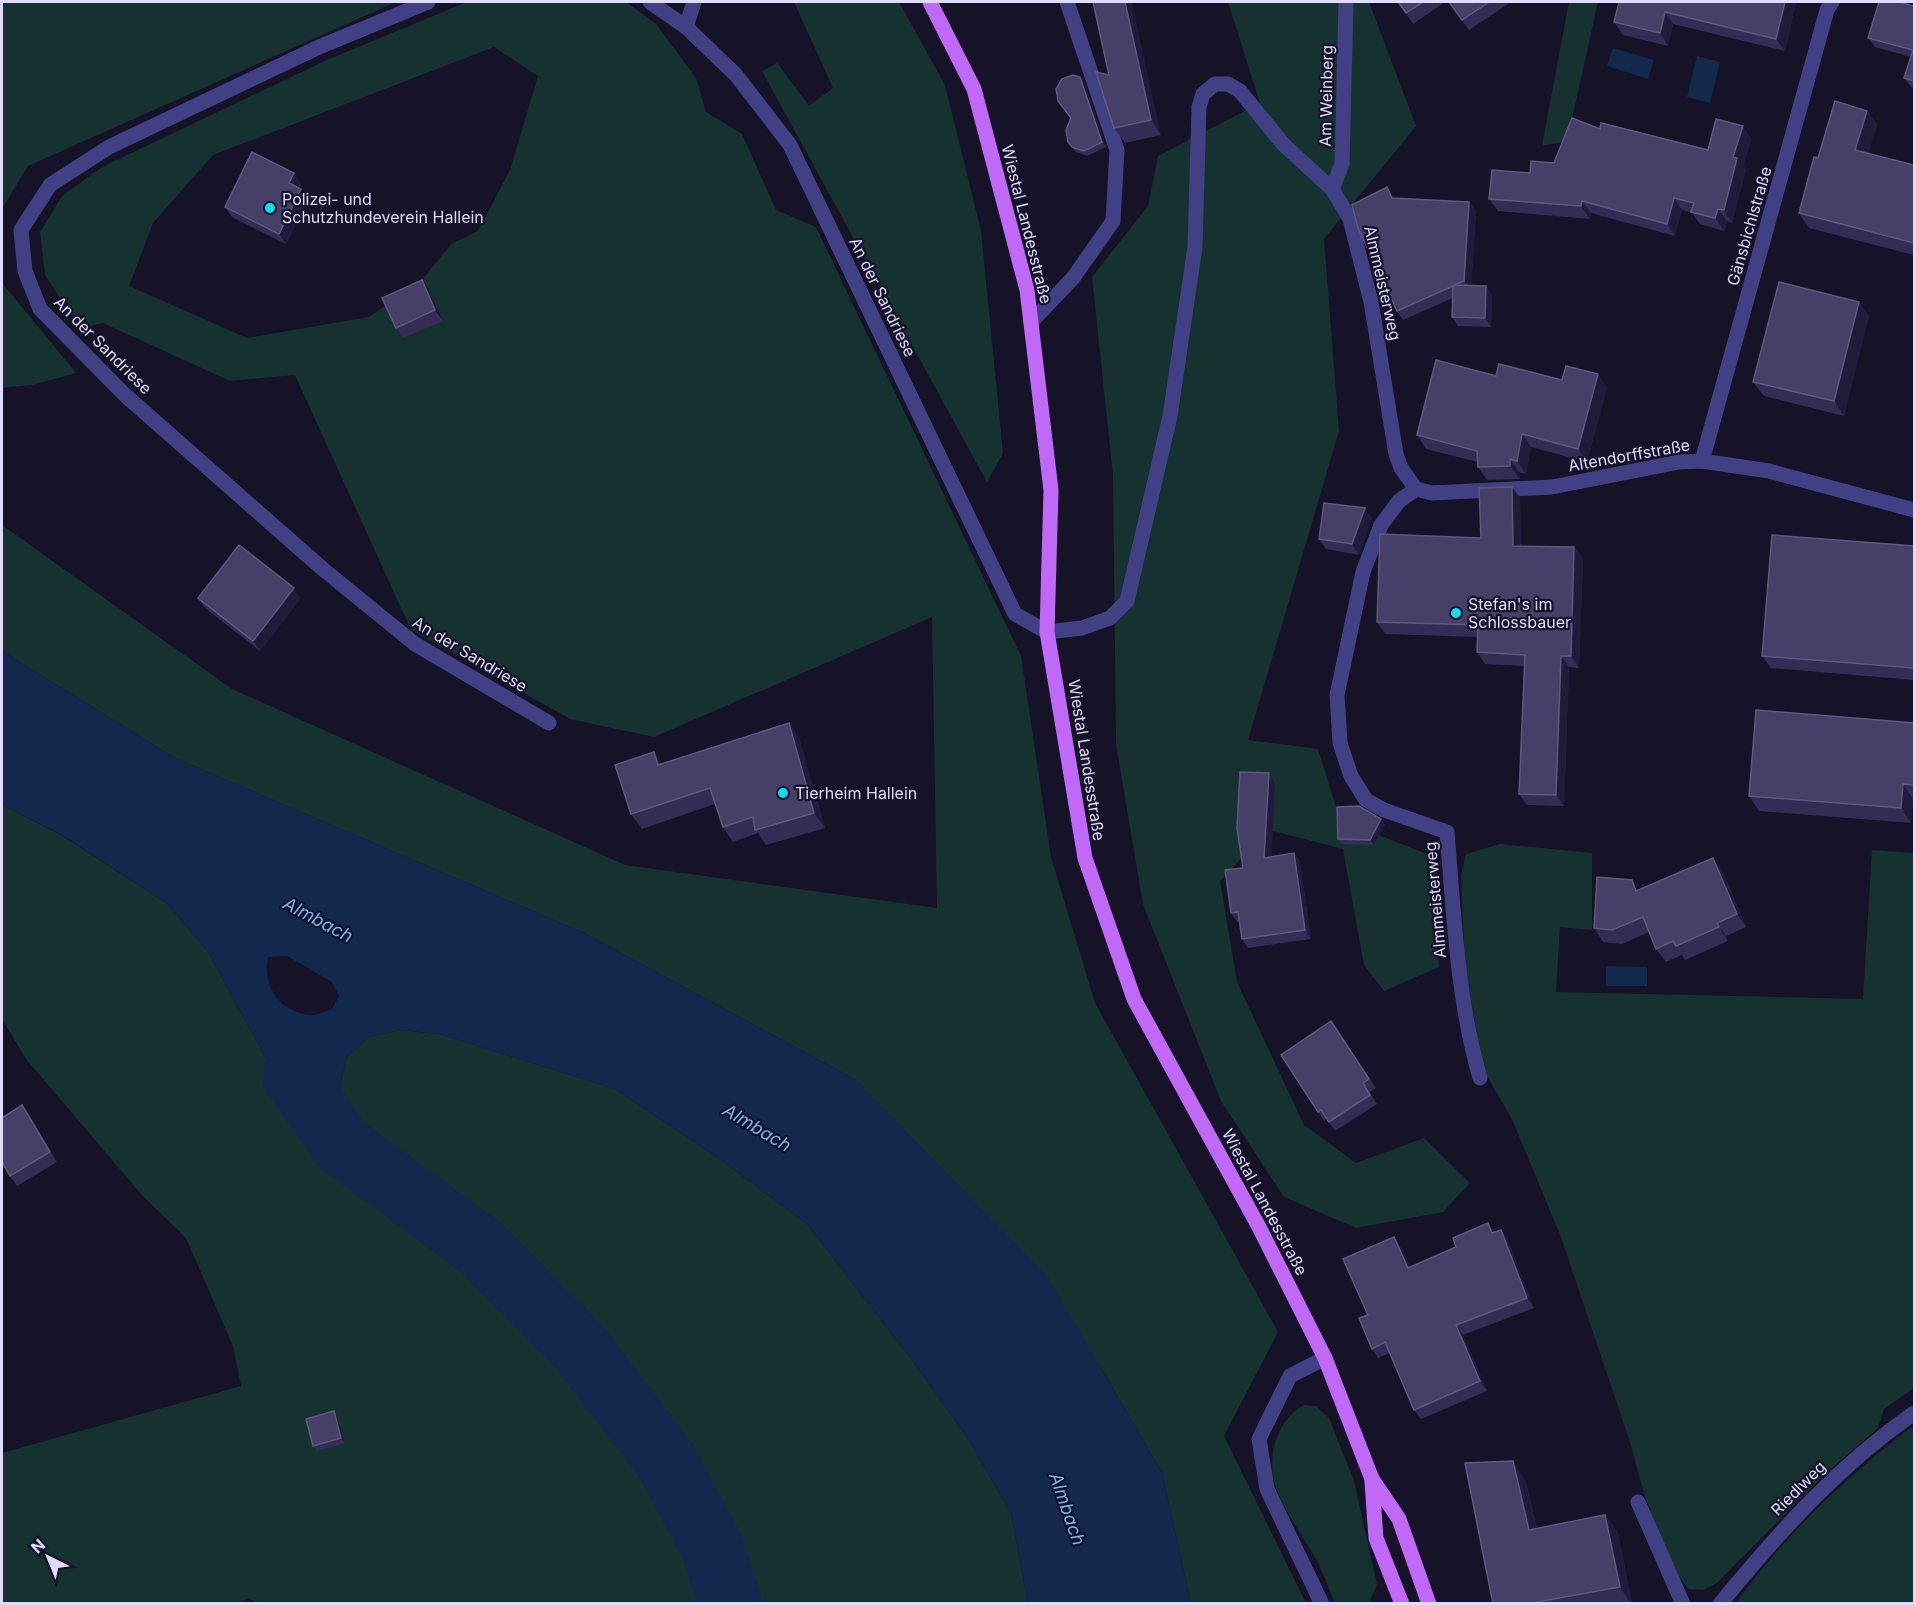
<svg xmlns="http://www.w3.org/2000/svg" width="1916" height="1605" viewBox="0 0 1916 1605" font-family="Inter,sans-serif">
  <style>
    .green { fill: #153231; fill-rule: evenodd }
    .water { fill: #12284c; fill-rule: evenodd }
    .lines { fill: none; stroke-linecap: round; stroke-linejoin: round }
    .river { stroke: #12284c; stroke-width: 63 }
    .minor { stroke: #424084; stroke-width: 15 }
    .major { stroke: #c069f6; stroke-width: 15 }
    .wall { fill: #342c55 }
    .shaded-wall { fill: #201a3b }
    .building { fill: #463f67; stroke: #5e577e; stroke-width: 1.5 }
    .poi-dot { fill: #14dcf0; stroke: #161228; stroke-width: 2 }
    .labels { text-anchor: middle; stroke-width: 4.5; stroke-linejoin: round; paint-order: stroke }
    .street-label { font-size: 16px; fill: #dfdbfd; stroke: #161228 }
    .poi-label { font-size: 16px; fill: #dfdbfd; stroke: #161228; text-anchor: start }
    .water-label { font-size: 18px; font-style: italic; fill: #70b9f6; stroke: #161228 }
  </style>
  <rect width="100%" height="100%" fill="#161228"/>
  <g class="green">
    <path d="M2,2h394l-368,164 -26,43z"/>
    <path d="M467,2h159l30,22 40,54 10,34 36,22 34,76 40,17 205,429 30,201 44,146 183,329 -54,104 82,167h-115l-29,-130 -64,-110 -242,-283 -274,-148 -409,-175 -171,-106v-126l230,164 393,176 312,43 -5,-291 -278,120 -84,-18 -159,-89 -116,-255 -65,6 -127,-58 -23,5 -35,-53 -5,-43 22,-36 40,-29 225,-107zM494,47l44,29 -28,94 -32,61 -27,13 -29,36 -53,37 -122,21 -118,-52 24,-63 60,-68z"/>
    <path d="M794,2h105l46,83 36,146 22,222 -16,29 -225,-411 15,-8 32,43 24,-18z"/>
    <path d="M1228,2h141l47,124 -92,113 15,192 -91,309 70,9 22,71 87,34 12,113 -55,24 -20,-26 -21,-116 -74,-19 -49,51 17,101 67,143 52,38 68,-25 46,45 -27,29 -87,16 -72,-31 -63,-96 -78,-197 -27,-160 -3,-269 -21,-198 56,-71 10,-50 102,-53z"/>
    <path d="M1569,2h29l-31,139 -25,5z"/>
    <path d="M2,264l1,20 73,89 -44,12 -30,3z"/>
    <path d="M2,805l59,30 107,69 40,48 87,160 29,45 25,-35 -10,-32 8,-33 22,-20 32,-7 38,4 176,55 102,68 91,68 110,143 49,69 44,76 17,90 -766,1 -14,-6 -12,6 -234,-1v-150l239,-67 -8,-40 -47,-108 -45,-44 -115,-135 -24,-40z"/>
    <path d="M1500,844l92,9v77l-32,-3 -4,65 307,7 9,-149 42,3v535l-30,21 -6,19 -54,47 -106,107 -14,8 -15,-1 -15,-18 -29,-74 -15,-55 -69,-205 -49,-118 -29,-50 -18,-105 -4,-88 5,-22z"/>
    <path d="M1304,1405l12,1 13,12 25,63 23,103 -8,19h-34c-6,-13 -11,-29 -18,-42 -13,-24 -40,-59 -44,-85 -4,-28 7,-58 31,-71z"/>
    <path d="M1914,1425v178h-178c49,-68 112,-128 178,-178z"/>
  </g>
  <g class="water">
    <path d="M1613,48l41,12 -6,19 -41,-13z"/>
    <path d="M1697,56l23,6 -10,41 -23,-6z"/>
    <path d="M2,651l171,106 409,175 274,148 192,197 114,196 29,130h-163l-17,-90 -44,-76 -49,-69 -110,-143 -91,-68 -102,-68 -176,-55 -38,-4 -32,7 -22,20 -8,33 10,32 -7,23 -18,12 -29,-45 -87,-160 -40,-48 -106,-69 -60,-30zM287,956l45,26 7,14 -7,13c-6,2 -16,7 -23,6 -30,-4 -47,-30 -41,-58z"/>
    <path d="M1606,966l41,1v19h-41z"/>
  </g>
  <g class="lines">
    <path class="river" d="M293,1075l49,70 138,102 101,102 86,113 45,85 19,57"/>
    <g class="minor">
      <path d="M428,2l-109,45 -210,100 -59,38 -29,45 4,41 15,38 86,87 198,174 91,74 134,79"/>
      <path d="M650,2l36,25 50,48 54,70 225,469 32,18 35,-4 28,-10 17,-17 43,-185 25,-169 4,-140 4,-13 12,-10h13l12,7 43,53 49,45 18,30 21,83 25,152 5,14 15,21"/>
      <path d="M686,27l8,-25"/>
      <path d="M1332,189l10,-25 4,-162"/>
      <path d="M1031,322l42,-44 40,-57 4,-71 -50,-148"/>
      <path d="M1702,461l125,-451 5,-8"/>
      <path d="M1416,489l-17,12 -18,24 -18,47 -26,123 3,48 11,33 15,24 18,10 63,22c7,83 10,166 33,246"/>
      <path d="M1416,489l16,4 120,-6 127,-25 23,-1 67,10 145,39"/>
      <path d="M1638,1502l45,102"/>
      <path d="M1322,1604l-55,-115 -8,-50 31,-63 35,-18"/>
      <path d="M1720,1604c60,-73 117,-137 194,-191"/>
    </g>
    <g class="major">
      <path d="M930,2l44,87 53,201 24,200 -4,142 38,226 49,141 125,228 66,131 47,121 27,40 30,85"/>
      <path d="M1372,1482l4,56 26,66"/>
    </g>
  </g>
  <g class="wall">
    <path d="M1093,2l68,133 -36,8 -11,-15 -5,-53z"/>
    <path d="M1398,2h47l-32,22z"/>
    <path d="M1449,2h62l-42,28z"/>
    <path d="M1619,2h177l-11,49 -112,-27 -5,22 -45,-11 -9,-13z"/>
    <path d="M1914,6v82l-3,-1 -7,-9 7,-21 -36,-10 -7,-9z"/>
    <path d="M1080,77l4,5 22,65 -19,9 -11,-4 -8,-10 3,-24z"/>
    <path d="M1867,111l10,14 -9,28 46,12v90l-105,-27 -10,-15 19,-55z"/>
    <path d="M1743,126l8,13 -8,28 3,3 -14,53 -5,-2 -3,10 -24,-7 -8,-11 -10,-3 -7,26 -84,-23 -1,6 -92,-8 -9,-12 41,-26 24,-10 46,-34 108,21z"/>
    <path d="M301,183l-2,5 2,1 8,10 -23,45 -54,-27 -7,-10z"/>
    <path d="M1394,198l75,4 7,9 -5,75 21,9 -1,32 -33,-1 -6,-9 1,-19 -50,22 -6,-9z"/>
    <path d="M429,290l14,31 -40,17 -7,-10z"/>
    <path d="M1869,316l-25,100 -80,-20 -11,-14z"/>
    <path d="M1496,376l66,4 45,7 -20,75 -56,-15 -5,27 -7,-2 1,7 -33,1 -9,-13v-5l-52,-13 -9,-14z"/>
    <path d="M1512,487l8,11 1,48 53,1 9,12 -4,109 -10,-1 -5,139 -37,-1 -8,-11 5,-128 -39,-2 -8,-12 1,-15 -93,-3 -8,-12 104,-84z"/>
    <path d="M1372,518l-13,37 -33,-6 -7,-10z"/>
    <path d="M1914,546v134l-143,-12 -9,-12z"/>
    <path d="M198,598h103l-41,53 -55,-43z"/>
    <path d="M789,723l10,15 26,90 -59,17 -8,-12 -25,9 -10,-15 -8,-23 -73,25 -11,-15 31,-50z"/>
    <path d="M1914,723v76h-1l-2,24 -152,-12 -10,-15z"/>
    <path d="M1269,773l6,10 -4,74 23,-4 6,9 11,77 -63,9 -6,-9 -3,-17h-2l-6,-9z"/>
    <path d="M1385,824l-11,21 -32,-1 -4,-5z"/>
    <path d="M1723,872l23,55 -20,9 2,5 -43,19 -3,-5 -16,7 -10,-13 -7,-17 -27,12 -19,-2 -9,-14 45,-38z"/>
    <path d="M1331,1021l45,67 -7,4 8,12 -42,27 -8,-12 -3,2 -43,-66z"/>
    <path d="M29,1115l28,47 -40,24 -7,-10z"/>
    <path d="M1501,1230l7,10 26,68 -71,27 24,56 -66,28 -7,-9 -24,-57 -12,5 -6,-9 -4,-34 33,-68 9,20 84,-35z"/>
    <path d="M337,1416l8,27 -28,8 -4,-5z"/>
    <path d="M1525,1479l12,50 68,-14 13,18 14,71h-139z"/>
  </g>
  <g class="shaded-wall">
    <path d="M1125,2h7l29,133 -10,-15z"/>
    <path d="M1785,2h11l-11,49 -9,-12z"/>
    <path d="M1665,12l8,12 -5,22 -8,-13z"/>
    <path d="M1080,77l4,5 22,65 -4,-5z"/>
    <path d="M1867,111l10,14 -12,39 -10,-14z"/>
    <path d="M1743,126l8,13 -8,28 3,3 -14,53 -8,-13 9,-53z"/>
    <path d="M294,173l7,10 -5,10 -7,-10z"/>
    <path d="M301,189l8,10 -23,45 -7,-10z"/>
    <path d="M1674,198l8,12 -7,26 -8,-12z"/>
    <path d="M1582,201l9,12 -1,6 -9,-13z"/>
    <path d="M1469,202l7,9 -5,79 -7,-9z"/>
    <path d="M1718,209l9,12 -3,10 -9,-13z"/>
    <path d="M422,280l7,10 14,31 -8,-11z"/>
    <path d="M1486,286l6,9 -1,32 -6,-9z"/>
    <path d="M1859,302l10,14 -25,100 -10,-15z"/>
    <path d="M1598,374l9,13 -20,75 -9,-13z"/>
    <path d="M1522,434l9,13 -5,27 -9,-13z"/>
    <path d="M1510,459l9,13 1,7 -10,-13z"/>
    <path d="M1512,487l8,11 1,60 -8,-12z"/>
    <path d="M1365,508l7,10 -13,37 -7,-11z"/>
    <path d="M1574,547l9,12 -4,109 -8,-12z"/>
    <path d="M294,588l7,10 -41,53 -7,-10z"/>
    <path d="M1561,656l8,11 -5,139 -8,-11z"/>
    <path d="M789,723l10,15 26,90 -11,-15z"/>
    <path d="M654,752l10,15 -6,-2z"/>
    <path d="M1269,773l6,10 -4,84 -7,-9z"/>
    <path d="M1903,784l10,15 -2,24 -10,-15z"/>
    <path d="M1381,819l4,5 -11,21 -4,-5z"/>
    <path d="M1294,853l6,9 11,77 -6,-9z"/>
    <path d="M1713,858l10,14 23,55 -9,-13z"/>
    <path d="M1717,923l9,13 2,5 -9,-14z"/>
    <path d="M22,1105l7,10 28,47 -7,-10z"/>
    <path d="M1501,1230l7,10 26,68 -7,-10z"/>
    <path d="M1394,1237l7,10 14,31 -7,-10z"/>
    <path d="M1456,1325l7,10 24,56 -7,-10z"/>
    <path d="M334,1411l3,5 8,27 -4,-5z"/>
    <path d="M1513,1461l12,18 16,70 -12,-19z"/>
    <path d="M1605,1515l13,18 14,71h-1l-11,-17z"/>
  </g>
  <g class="building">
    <path d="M1093,2h32l26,118 -37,8 -18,-56 13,3z"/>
    <path d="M1398,2h25l-17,11z"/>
    <path d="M1449,2h40l-27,18z"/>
    <path d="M1619,2h166l-9,37 -111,-27 -5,21 -46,-11z"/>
    <path d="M1879,2h19l16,4v75l-10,-3 9,-28 -45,-12z"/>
    <path d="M1073,75l7,2 22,65 -18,9 -12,-4 -4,-5 -2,-12 5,-12 -13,-17 -2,-12 6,-10z"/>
    <path d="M1835,101l32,10 -12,39 59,15v78l-115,-30 15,-56 4,1z"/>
    <path d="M1572,118l28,11 1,-6 107,27 8,-31 27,7 -10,31 4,1 -13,52 -6,-1 -3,9 -24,-6 3,-9 -20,-5 -7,26 -85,-23 -1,5 -92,-7 3,-29 38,3 1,-12 23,2z"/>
    <path d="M252,152l42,21 -5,10 12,6 -22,45 -54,-27z"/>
    <path d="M1387,187l5,11 77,4 -5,79 -10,4 32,1 -1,32 -33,-1 1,-31 -56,25 -39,-83 -6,-23z"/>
    <path d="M422,280l13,30 -39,18 -14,-30z"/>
    <path d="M1779,282l80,20 -25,99 -81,-19z"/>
    <path d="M1436,360l60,16 3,-12 63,16 4,-14 32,8 -20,75 -56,-15 -5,27 -7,-2v7l-32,1 -1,-16 -60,-16z"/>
    <path d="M1512,487l1,59 61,1 -3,109h-10l-5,139 -37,-1 6,-139 -48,-3 1,-27 -101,-3 3,-88 101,4 -2,-50z"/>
    <path d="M1324,503l41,5 -13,36 -33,-5z"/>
    <path d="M1772,535l142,11v122l-152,-12z"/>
    <path d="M239,545l55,43 -41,53 -55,-43z"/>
    <path d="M1756,710l158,13v62l-11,-1 -2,24 -152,-12z"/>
    <path d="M789,723l25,90 -59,17 -2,-13 -30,10 -13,-39 -79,26 -16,-49 39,-13 4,13z"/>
    <path d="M1240,772l29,1 -5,85 30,-5 11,77 -63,9 -4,-27 -7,1 -6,-43 18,-2 -6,-40z"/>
    <path d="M1359,806l22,13 -11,21 -32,-1 -1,-32z"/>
    <path d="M1713,858l24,56 -20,9 2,4 -43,19 -3,-5 -17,8 -13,-32 -31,13 -18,-2 3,-51 35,3 4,11z"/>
    <path d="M1331,1021l38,58 -6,4 7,12 -41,27 -8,-12 -3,2 -37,-57z"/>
    <path d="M22,1105l28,47 -40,24 -8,-14v-44z"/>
    <path d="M1488,1223l4,10 9,-3 26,68 -71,27 24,56 -66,29 -29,-68 -13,7 -13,-31 9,-3 -25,-56 51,-22 14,31 48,-21 -3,-9z"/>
    <path d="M334,1411l7,27 -28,8 -7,-27z"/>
    <path d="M1513,1461l16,69 76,-15 15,72 -94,17h-33l-28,-141z"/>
  </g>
  <g class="poi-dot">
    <circle cx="270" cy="208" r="6"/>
    <circle cx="1456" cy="613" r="6"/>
    <circle cx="783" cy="793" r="6"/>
  </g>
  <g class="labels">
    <g class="street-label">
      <text transform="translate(1326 96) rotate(-89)" y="6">Am Weinberg</text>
      <text transform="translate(1027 224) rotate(76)" y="6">Wiestal Landesstraße</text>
      <text transform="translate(1749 226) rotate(-74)" y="6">Gänsbichlstraße</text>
      <text transform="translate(1383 283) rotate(77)" y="6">Almmeisterweg</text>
      <text transform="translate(883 297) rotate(64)" y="6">An der Sandriese</text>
      <text transform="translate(103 345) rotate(45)" y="6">An der Sandriese</text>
      <text transform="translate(1629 455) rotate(-10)" y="6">Altendorffstraße</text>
      <text transform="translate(470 654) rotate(31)" y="6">An der Sandriese</text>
      <text transform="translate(1087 760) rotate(81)" y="6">Wiestal Landesstraße</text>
      <text transform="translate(1435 900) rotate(-95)" y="6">Almmeisterweg</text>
      <text transform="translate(1265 1202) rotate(62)" y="6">Wiestal Landesstraße</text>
      <text transform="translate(1798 1488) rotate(-45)" y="6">Riedlweg</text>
    </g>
    <g class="poi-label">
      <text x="282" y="205">Polizei- und<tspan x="282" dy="18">Schutzhundeverein Hallein</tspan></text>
      <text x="1468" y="610">Stefan's im<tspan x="1468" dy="18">Schlossbauer</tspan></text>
      <text x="795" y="799">Tierheim Hallein</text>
    </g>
    <g class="water-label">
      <text transform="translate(318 920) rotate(28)" y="6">Almbach</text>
      <text transform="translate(757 1128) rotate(31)" y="6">Almbach</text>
      <text transform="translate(1067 1509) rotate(71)" y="6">Almbach</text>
    </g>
  </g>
  <rect width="1916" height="1605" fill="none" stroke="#dfdbfd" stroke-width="6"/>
  <g transform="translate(48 1557) rotate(317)" stroke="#161228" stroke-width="4.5" paint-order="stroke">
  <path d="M0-4.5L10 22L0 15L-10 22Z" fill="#dfdbfd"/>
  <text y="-9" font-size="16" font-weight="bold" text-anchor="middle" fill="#dfdbfd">N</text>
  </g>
</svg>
